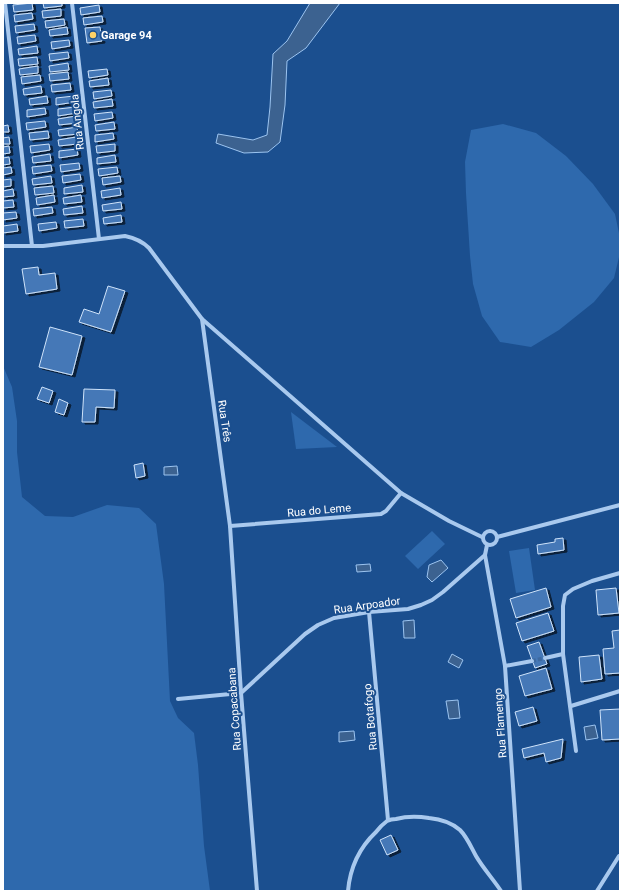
<svg xmlns="http://www.w3.org/2000/svg" width="623" height="894" viewBox="0 0 623 894" font-family="Roboto,sans-serif">
  <style>
    .green { fill: #2e69ad }
    .water { fill: #3c6290; stroke: #9cc4f0 }
    .building { fill: #4478b7; stroke: #cfe3fa; filter: url(#shadow) }
    .lines { fill: none; stroke-linecap: round; stroke-linejoin: round }
    .minor-tunnel { stroke: #3d69a0; stroke-width: 4; stroke-dasharray: 4 2; stroke-linecap: butt }
    .minor { stroke: #a9c9ee; stroke-width: 4 }
    .poi-dot { fill: #ffd166; stroke: #1b4f8f; stroke-width: 1.5 }
    .labels { text-anchor: middle; stroke-width: 4; stroke-linejoin: round; paint-order: stroke }
    .poi-label { font-size: 11px; font-weight: bold; fill: #fff; stroke: #1b4f8f; text-anchor: start }
    .street-label { font-size: 11px; fill: #fff; stroke: #1b4f8f }
  </style>
  <defs>
    <filter id="shadow"><feDropShadow dx="3" dy="2" stdDeviation="0" flood-color="#0009"/></filter>
  </defs>
  <rect width="100%" height="100%" fill="#1b4f8f"/>
  <g class="green">
    <path d="M503,124l33,9 30,23 27,28 22,30 5,24v15l-6,25 -20,24 -35,28 -28,17 -31,-5 -18,-26 -9,-32 -3,-28 -4,-63 -1,-31 6,-32z"/>
    <path d="M3,366l9,21 5,34v31l5,45 23,19 28,1 34,-12 32,3 17,16 8,60 6,117 8,17 16,15 4,32 6,81 6,45h-207z"/>
    <path d="M291,412l46,35 -41,2z"/>
    <path d="M432,531l13,13 -27,25 -13,-13z"/>
    <path d="M529,548l6,42 -19,3 -7,-42z"/>
  </g>
  <g class="water">
    <path d="M310,3h30l-34,45 -19,13 -2,44 -5,37 -12,10 -24,1 -28,-10 2,-9 35,6 14,-5 3,-28 3,-53 14,-13z"/>
    <path d="M177,466l1,9h-14v-8z"/>
    <path d="M441,560l7,8 -16,14 -5,-5 2,-12z"/>
    <path d="M370,564l1,7 -14,1 -1,-7z"/>
    <path d="M414,620l1,18h-11l-1,-17z"/>
    <path d="M452,654l11,6 -4,8 -11,-6z"/>
    <path d="M458,700l2,18 -11,1 -3,-18z"/>
    <path d="M595,725l3,13 -12,2 -2,-13z"/>
    <path d="M354,731l1,9 -16,2v-10z"/>
  </g>
  <g class="building">
    <path d="M32,3l1,7 -19,2 -1,-7z"/>
    <path d="M43,3h19v3l-18,2z"/>
    <path d="M99,5l1,7 -19,3 -1,-7z"/>
    <path d="M61,9v7l-18,2 -1,-7z"/>
    <path d="M32,13l1,6 -18,3 -1,-7z"/>
    <path d="M102,16l1,6 -19,3 -1,-7z"/>
    <path d="M64,19l1,6 -19,3 -1,-7z"/>
    <path d="M34,24l1,6 -19,3 -1,-7z"/>
    <path d="M67,27l1,7 -18,2 -1,-6z"/>
    <path d="M100,27l2,14 -15,2 -2,-15z"/>
    <path d="M35,35l1,6 -18,3 -1,-7z"/>
    <path d="M69,40l1,6 -18,3 -1,-7z"/>
    <path d="M37,46l1,7 -19,2 -1,-6z"/>
    <path d="M68,52l1,6 -19,3 -1,-7z"/>
    <path d="M37,57l1,7 -19,2 -1,-7z"/>
    <path d="M68,63l1,7 -19,2 -1,-6z"/>
    <path d="M38,66v7l-18,2 -1,-6z"/>
    <path d="M107,69l1,6 -19,3 -1,-7z"/>
    <path d="M68,72l1,7 -19,2 -1,-7z"/>
    <path d="M40,75l1,6 -19,3 -1,-7z"/>
    <path d="M108,78l1,7 -19,2 -1,-6z"/>
    <path d="M70,83l1,7 -19,2 -1,-7z"/>
    <path d="M41,86l1,7 -18,2 -1,-6z"/>
    <path d="M111,90l1,6 -18,3 -1,-7z"/>
    <path d="M47,96l1,7 -18,2 -1,-6z"/>
    <path d="M74,96l1,6 -19,3v-7z"/>
    <path d="M112,99l1,7 -19,2 -1,-6z"/>
    <path d="M76,107l1,6 -19,3v-7z"/>
    <path d="M45,108l1,6 -19,3v-7z"/>
    <path d="M112,112l1,6 -18,3 -1,-7z"/>
    <path d="M76,116l1,7 -18,2 -1,-6z"/>
    <path d="M45,121l1,6 -19,3 -1,-7z"/>
    <path d="M114,122l1,7 -19,2 -1,-6z"/>
    <path d="M8,125l1,7h-6v-6z"/>
    <path d="M77,127l1,7 -19,2 -1,-6z"/>
    <path d="M48,131l1,7 -19,2 -1,-7z"/>
    <path d="M113,133l1,6 -19,3v-7z"/>
    <path d="M9,137l1,7h-7v-6z"/>
    <path d="M76,137l1,7 -18,2 -1,-6z"/>
    <path d="M49,144l1,6 -19,3 -1,-7z"/>
    <path d="M115,144v7l-18,2 -1,-7z"/>
    <path d="M9,146l1,7 -7,1v-7z"/>
    <path d="M77,149l1,6 -19,3v-7z"/>
    <path d="M50,154l1,7 -18,2 -1,-6z"/>
    <path d="M115,155l1,7 -19,2v-6z"/>
    <path d="M9,157l1,7 -7,1v-7z"/>
    <path d="M79,163l1,6 -19,3 -1,-7z"/>
    <path d="M51,165l1,6 -19,3 -1,-7z"/>
    <path d="M11,167l1,6 -9,2v-7z"/>
    <path d="M117,167l1,6 -19,3 -1,-7z"/>
    <path d="M80,174l1,6 -18,3 -1,-7z"/>
    <path d="M51,176l1,7 -19,2 -1,-6z"/>
    <path d="M120,176l1,6 -18,3 -1,-7z"/>
    <path d="M11,179v7l-8,1v-7z"/>
    <path d="M82,185l1,7 -19,2v-6z"/>
    <path d="M53,186l1,7 -19,2 -1,-7z"/>
    <path d="M120,188l1,7 -19,3 -1,-7z"/>
    <path d="M13,189l1,7 -11,1v-6z"/>
    <path d="M54,195l1,7 -18,3 -1,-7z"/>
    <path d="M81,195l1,7 -18,2 -1,-6z"/>
    <path d="M13,200l1,7 -11,1v-7z"/>
    <path d="M121,202l1,7 -19,2 -1,-6z"/>
    <path d="M82,206l1,7 -19,2 -1,-6z"/>
    <path d="M52,207l1,6 -19,3 -1,-7z"/>
    <path d="M16,212l1,6 -14,2v-7z"/>
    <path d="M121,215l1,7 -18,2 -1,-6z"/>
    <path d="M83,219l1,7 -19,2 -1,-7z"/>
    <path d="M56,222l1,6 -18,3 -1,-7z"/>
    <path d="M17,224l1,7 -15,2v-7z"/>
    <path d="M38,267l1,8 16,-2 2,16 -31,5 -4,-25z"/>
    <path d="M108,286l17,5 -14,41 -32,-10 5,-13 15,5z"/>
    <path d="M50,327l32,9 -10,39 -33,-8z"/>
    <path d="M42,387l11,4 -4,12 -12,-4z"/>
    <path d="M84,389l31,1 -1,18 -18,-1 -1,15h-13z"/>
    <path d="M59,399l9,4 -4,12 -9,-3z"/>
    <path d="M143,463l2,13 -9,2 -2,-13z"/>
    <path d="M563,538l1,12 -26,4 -1,-9 18,-3v-3z"/>
    <path d="M546,588l5,19 -35,11 -6,-19z"/>
    <path d="M616,588l3,25 -21,2 -2,-25z"/>
    <path d="M548,613l6,18 -32,10 -6,-18z"/>
    <path d="M620,630v43l-15,1 -2,-25 11,-1 -2,-17z"/>
    <path d="M539,642l8,22 -12,4 -8,-22z"/>
    <path d="M599,655l3,24 -21,3 -2,-25z"/>
    <path d="M546,668l6,21 -27,7 -6,-20z"/>
    <path d="M533,707l4,14 -18,5 -4,-14z"/>
    <path d="M620,709v30l-18,1 -2,-30z"/>
    <path d="M563,739l-2,19 -15,4 -2,-9 -20,5 -2,-9z"/>
    <path d="M391,835l7,15 -11,5 -7,-15z"/>
  </g>
  <g class="lines">
    <path class="minor-tunnel" d="M532,661l13,-3"/>
    <g class="minor">
      <path d="M5,3l27,243"/>
      <path d="M72,3l27,236"/>
      <path d="M3,246h40l82,-10c10,2 17,5 24,12l53,71 199,174 48,28 33,16"/>
      <path d="M202,319l28,207 11,167 16,198"/>
      <path d="M230,526l151,-12 5,-3 15,-18"/>
      <circle cx="490" cy="538" r="7"/>
      <path d="M497,537l123,-32"/>
      <path d="M485,555l20,111 15,225"/>
      <path d="M369,612l19,208"/>
      <path d="M545,658l18,-4"/>
      <path d="M505,666l27,-5"/>
      <path d="M178,699l63,-6 64,-59 13,-9 16,-7 35,-6 39,-3 13,-4 11,-5 11,-8 42,-37 2,-10"/>
      <path d="M571,706l49,-15"/>
      <path d="M576,751l-13,-97v-48l2,-11 8,-6 19,-8 28,-8"/>
      <path d="M348,891c2,-23 11,-43 28,-59 3,-4 7,-8 11,-11 2,-1 6,-2 9,-2 11,-3 21,-3 33,-1 10,1 23,5 31,12 7,7 11,17 16,26 7,12 17,23 25,35"/>
      <path d="M597,891l22,-35"/>
    </g>
  </g>
  <circle class="poi-dot" cx="93" cy="35" r="4"/>
  <g class="labels">
    <g class="poi-label">
      <text x="101" y="39">Garage 94</text>
    </g>
    <g class="street-label">
      <text transform="translate(77 122) rotate(-96)" y="4">Rua Angola</text>
      <text transform="translate(225 421) rotate(82)" y="4">Rua Três</text>
      <text transform="translate(319 510) rotate(-5)" y="4">Rua do Leme</text>
      <text transform="translate(367 605) rotate(-8)" y="4">Rua Arpoador</text>
      <text transform="translate(234 709) rotate(-94)" y="4">Rua Copacabana</text>
      <text transform="translate(370 717) rotate(-95)" y="4">Rua Botafogo</text>
      <text transform="translate(500 723) rotate(-94)" y="4">Rua Flamengo</text>
    </g>
  </g>
  <rect width="623" height="894" fill="none" stroke="#ffffff" stroke-width="8"/>
</svg>
